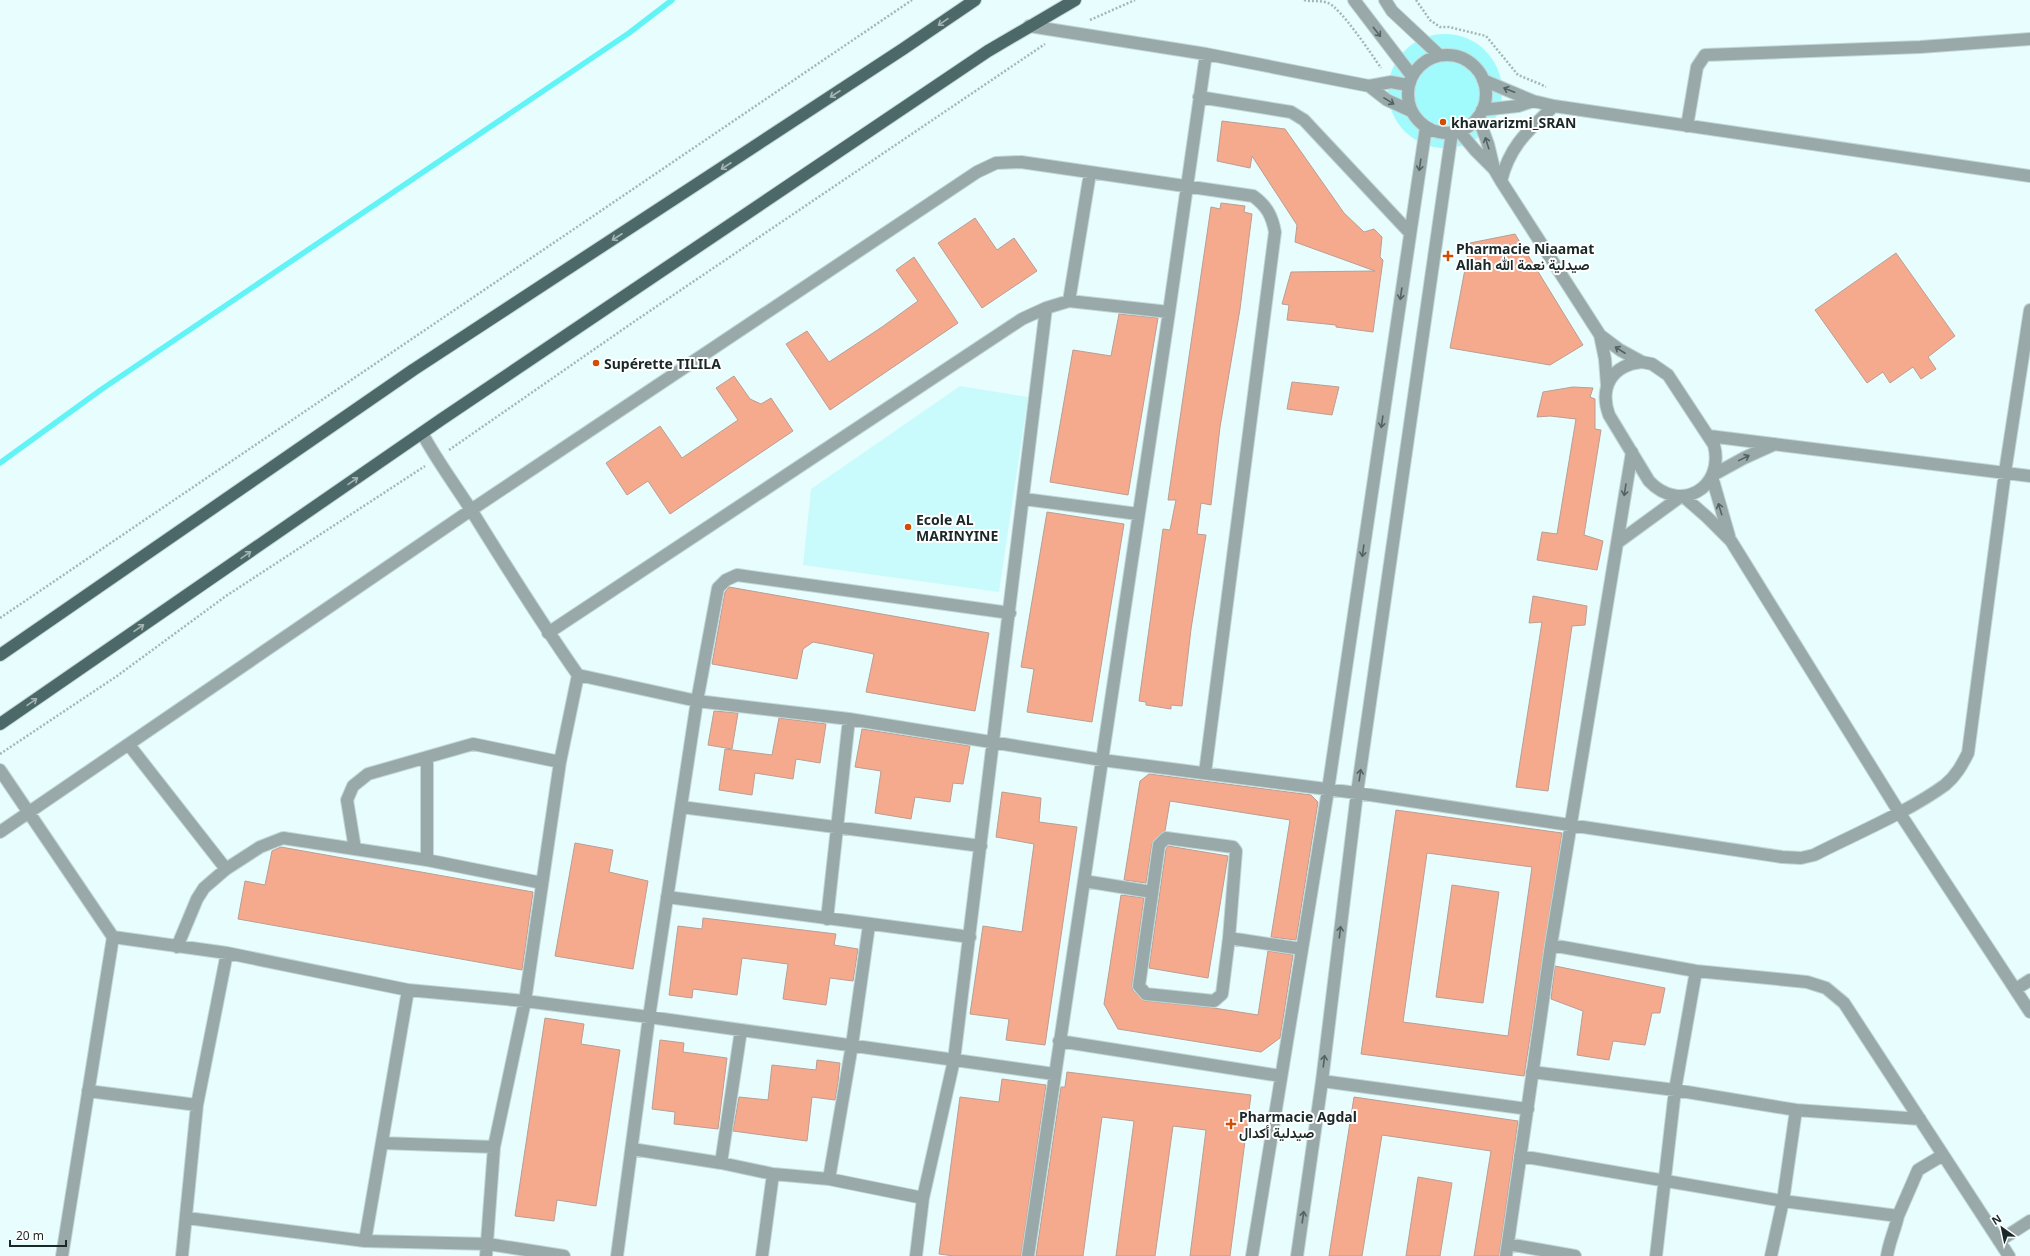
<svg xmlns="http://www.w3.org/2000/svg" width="2030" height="1256" font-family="'Noto Sans',Vazirmatn,sans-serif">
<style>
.built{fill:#cafbfc}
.green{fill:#a1fbfd}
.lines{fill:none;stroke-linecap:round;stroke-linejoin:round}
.stream{stroke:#62f3f6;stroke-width:5.5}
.building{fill:#f6aa8d;stroke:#bb9d92;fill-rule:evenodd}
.minor-casing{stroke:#c2d7d7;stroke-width:14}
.major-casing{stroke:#c2d7d7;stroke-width:14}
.path{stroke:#a4b7b8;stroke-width:2.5;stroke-dasharray:2 2;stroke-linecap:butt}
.minor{stroke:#99a9a9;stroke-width:12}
.major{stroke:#4c6869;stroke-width:12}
.oneway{stroke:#a6b4b4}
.oneway2{stroke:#536262}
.poi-dot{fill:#d14d01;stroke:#fff;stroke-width:1.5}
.labels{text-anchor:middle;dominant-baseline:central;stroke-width:4;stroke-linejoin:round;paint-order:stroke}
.poi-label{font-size:14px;font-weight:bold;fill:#1a2828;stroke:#fff;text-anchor:start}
</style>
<rect width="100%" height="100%" fill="#e7fdfe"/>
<path class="built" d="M 960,386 L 1028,397 L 999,592 L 803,565 L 811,489 Z"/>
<path class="green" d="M1388 91a57 57 0 1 1 114 0a57 57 0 1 1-114 0Z"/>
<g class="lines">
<path class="stream" d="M 0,463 L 102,389 L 629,33 L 672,0"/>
</g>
<path class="building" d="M 1222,121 L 1285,129 L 1344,213 L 1364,232 L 1374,229 L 1382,237 L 1380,257 L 1383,260 L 1373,332 L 1336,327 L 1336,325 L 1287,320 L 1289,305 L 1282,304 L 1291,272 L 1375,271 L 1295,242 L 1297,225 L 1252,156 L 1250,168 L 1217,161 Z
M 1221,203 L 1245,206 L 1244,212 L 1252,214 L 1240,309 L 1220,427 L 1211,505 L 1201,503 L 1197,534 L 1206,535 L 1191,629 L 1182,706 L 1171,705 L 1171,709 L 1146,705 L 1146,702 L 1139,701 L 1163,529 L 1170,530 L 1176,500 L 1168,500 L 1211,207 L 1220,209 Z
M 975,218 L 997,250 L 1014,238 L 1037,271 L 982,308 L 938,243 Z
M 1515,234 L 1583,345 L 1550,365 L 1450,348 L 1470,243 Z
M 1896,253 L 1955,336 L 1928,357 L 1936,369 L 1921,379 L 1913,367 L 1890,383 L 1883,372 L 1867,383 L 1815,310 Z
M 914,257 L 958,323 L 830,410 L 786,344 L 807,331 L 829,362 L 882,327 L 918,301 L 896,270 Z
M 1119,314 L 1158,318 L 1128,495 L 1050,482 L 1073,350 L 1111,356 Z
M 734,376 L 750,399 L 761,404 L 771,398 L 793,431 L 670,514 L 648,481 L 627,495 L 606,463 L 660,426 L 682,458 L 738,420 L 716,388 Z
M 1292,382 L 1339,387 L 1332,415 L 1287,409 Z
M 1573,387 L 1593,388 L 1590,397 L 1595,399 L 1595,429 L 1601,430 L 1584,535 L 1603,541 L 1597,570 L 1537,560 L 1542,532 L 1557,534 L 1576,419 L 1550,416 L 1537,417 L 1543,392 Z
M 1047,512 L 1124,524 L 1092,722 L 1027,712 L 1034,669 L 1021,667 Z
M 729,587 L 989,633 L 975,711 L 866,692 L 874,654 L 829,645 L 813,642 L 803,649 L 797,679 L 712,664 L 725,592 Z
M 1533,596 L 1587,606 L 1585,625 L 1572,626 L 1548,791 L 1516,787 L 1542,622 L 1529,623 Z
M 714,711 L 738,713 L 732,749 L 708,745 Z
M 779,718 L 826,724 L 820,763 L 796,759 L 793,779 L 755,773 L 752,795 L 719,790 L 725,749 L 772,755 Z
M 862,729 L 970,746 L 963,784 L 953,783 L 950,802 L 915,797 L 911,819 L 875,813 L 881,771 L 855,767 Z
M 1149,774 L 1311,795 L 1318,802 L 1296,940 L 1271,937 L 1290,820 L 1170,801 L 1165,831 L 1161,833 L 1152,844 L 1146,883 L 1124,880 L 1140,781 Z
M 1002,792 L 1041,798 L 1039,822 L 1077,827 L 1045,1045 L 1006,1040 L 1009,1019 L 970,1014 L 983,926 L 1022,932 L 1034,844 L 996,837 Z
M 1396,810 L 1562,833 L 1524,1076 L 1361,1054 ZM 1427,853 L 1532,867 L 1508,1036 L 1403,1022 Z
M 575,843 L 613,850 L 609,872 L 648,881 L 633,969 L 555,956 Z
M 1168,846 L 1228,856 L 1208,978 L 1149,968 L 1166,849 Z
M 281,847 L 533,892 L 522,970 L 238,919 L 245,881 L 265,885 L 272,851 Z
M 1452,885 L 1499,892 L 1483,1003 L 1436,997 Z
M 1121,895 L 1144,898 L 1132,985 L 1133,991 L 1145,1001 L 1214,1008 L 1258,1015 L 1268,951 L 1293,955 L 1280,1038 L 1261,1052 L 1118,1029 L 1104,1004 Z
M 703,918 L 836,934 L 834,945 L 858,949 L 853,981 L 830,978 L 826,1005 L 783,999 L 788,964 L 742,958 L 737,995 L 693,989 L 692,998 L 669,995 L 678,926 L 702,929 Z
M 1555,966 L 1665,988 L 1660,1013 L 1652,1013 L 1645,1045 L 1613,1041 L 1609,1060 L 1577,1055 L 1583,1011 L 1551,999 Z
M 545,1018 L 584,1024 L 581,1044 L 620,1050 L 596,1206 L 557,1200 L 554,1221 L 515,1216 Z
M 660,1040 L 684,1043 L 683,1052 L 727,1058 L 718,1129 L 674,1124 L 675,1112 L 652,1109 Z
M 817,1060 L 840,1063 L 838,1082 L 835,1100 L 812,1097 L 807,1141 L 733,1131 L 739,1097 L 768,1100 L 772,1065 L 816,1070 Z
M 1067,1072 L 1251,1095 L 1230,1256 L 1190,1256 L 1206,1130 L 1173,1126 L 1155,1256 L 1116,1256 L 1134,1121 L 1102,1117 L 1083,1256 L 1036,1256 L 1061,1087 L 1065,1087 Z
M 1002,1079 L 1046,1085 L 1021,1256 L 954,1256 L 939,1254 L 960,1097 L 999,1102 Z
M 1354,1097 L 1518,1121 L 1499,1256 L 1474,1256 L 1491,1151 L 1382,1135 L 1362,1256 L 1329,1256 Z
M 1418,1177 L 1452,1183 L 1440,1256 L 1406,1256 Z"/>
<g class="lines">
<defs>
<path id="minor" d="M 1354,0 L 1412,76
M 1385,0 L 1392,11 L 1439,55
M 1029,26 L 1206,54 L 1369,86 L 1391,82 L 1408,85
M1408 94a39 39 0 1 1 78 0a39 39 0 1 1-78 0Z
M 1483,80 L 1533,101 L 1554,106 L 2030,176
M 1369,86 L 1387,100 L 1411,111
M 1199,97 L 1291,112 L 1304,120 L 1410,233
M 1482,110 L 1518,106 L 1533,101
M 1478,117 L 1488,144 L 1494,169 L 1501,181 L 1600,335 L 1620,350 L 1642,362
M 1687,126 L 1697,67 L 1705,55 L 1920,47 L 2030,39
M 1459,131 L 1475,150 L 1494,169
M 1501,181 C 1510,145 1528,131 1554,106
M 1069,301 L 1090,173
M 1600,335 L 1605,359 L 1607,385
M 1642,362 L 1652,364 L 1668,375 L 1714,445 C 1725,488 1680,514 1649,481 L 1609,415 C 1599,387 1612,365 1642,362 Z
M 422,433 C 437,461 456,486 473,513 C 507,568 541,622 578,675
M 1709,436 L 2030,476
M 1713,475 L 1744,458 L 1775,444
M 1712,477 L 1729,536
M 1683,496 L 1707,517 L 1731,541 L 1899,812 L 2030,1012
M 1024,499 L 1138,514
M 1617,543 L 1680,497
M 548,633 L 1022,319 L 1046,308 L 1069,301 L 1169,312
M 129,745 L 226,869
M 427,757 L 427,860
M 0,770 L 113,937
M 681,807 L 981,846
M 0,832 L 471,510 L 977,172 L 996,163 L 1021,162 L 1253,196 C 1267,206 1272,216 1275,232 L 1205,773
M 355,849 L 347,800 L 353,786 L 368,774 L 473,744 L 560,762
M 1084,881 L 1152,892
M 667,897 L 970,937
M 827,919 L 849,719
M 1229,938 L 1236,851 L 1233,847 L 1166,838 L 1159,845 L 1139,986 L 1146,994 L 1214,1001 L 1222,994 L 1229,938 L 1302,949
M 1551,945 L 1696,971 L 1807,982 L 1826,988 L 1844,1003 L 2009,1256
M 177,947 L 197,899 L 204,888 L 226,869 L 260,847 L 283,838 L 427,860 L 542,883
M 2016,989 L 2030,980
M 1059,1041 L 1281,1076
M 1532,1072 L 1675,1090 L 1796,1110 L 1920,1119
M 1322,1081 L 1528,1109
M 88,1091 L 197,1105
M 382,1143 L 494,1147
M 632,1149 L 721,1163 L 773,1174 L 829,1179 L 923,1198
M 1520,1156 L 1783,1201 L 1898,1216 C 1895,1230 1889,1242 1887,1256
M 721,1163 L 741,1030
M 829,1179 L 852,1045 L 869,925
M 1898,1216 L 1918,1170 L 1943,1155
M 187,1218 L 365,1241 L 488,1244 L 564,1256
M 365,1241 L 408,990
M 1999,1241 L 2030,1221
M 1508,1244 L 1575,1256
M 62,1256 L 113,937 L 227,953 L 408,990 L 525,1001 L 649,1017 L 1054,1074
M 182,1256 L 197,1105 L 227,953
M 486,1256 L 494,1147 L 525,1001 L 560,762 L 578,675 L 697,701 L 849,719 L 1102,760 L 1357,793 L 1782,857 L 1801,858 L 1814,855 C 1855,834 1908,812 1945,785 C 1956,776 1962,765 1968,753 L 2005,472 L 2030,310
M 617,1256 L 649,1017 L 697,701 L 718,588 L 726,580 L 737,575 L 1010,613
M 762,1256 L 773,1174
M 916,1256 L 923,1198 L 954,1060 L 1046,308
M 1028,1256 L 1169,312 L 1206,54
M 1252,1256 L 1328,790 L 1426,127
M 1297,1256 L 1322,1081 L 1357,793 L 1452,132
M 1506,1256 L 1551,945 L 1632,452
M 1656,1256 L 1675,1090 L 1696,971
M 1771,1256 L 1783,1201 L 1796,1110"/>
<path id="major" d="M 0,655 L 413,370 L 903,49 L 975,0
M 0,724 L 442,419 L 988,51 L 1075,0"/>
</defs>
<use href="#minor" class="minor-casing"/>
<use href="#major" class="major-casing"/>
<path class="path" d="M 1304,0 C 1312,2 1320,0 1328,3 C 1341,8 1372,55 1381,68
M 1416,0 L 1430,20 L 1440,27 L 1449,27 L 1486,36 L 1518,75 L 1540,84 L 1546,87
M 1090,20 L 1135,0
M 449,450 L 635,321 L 1045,44
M 0,618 L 912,0
M 0,754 L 117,676 L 226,596 L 425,466"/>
<use href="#minor" class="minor"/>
<use href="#major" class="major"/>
</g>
<defs><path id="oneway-shaft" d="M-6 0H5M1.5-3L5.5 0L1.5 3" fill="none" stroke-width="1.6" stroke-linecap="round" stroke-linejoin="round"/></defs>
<g class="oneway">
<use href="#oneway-shaft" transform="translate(943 22) rotate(145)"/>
<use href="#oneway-shaft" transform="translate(835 94) rotate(147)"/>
<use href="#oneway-shaft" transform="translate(726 166) rotate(147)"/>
<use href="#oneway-shaft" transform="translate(617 237) rotate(147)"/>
<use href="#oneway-shaft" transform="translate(353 481) rotate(-35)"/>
<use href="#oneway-shaft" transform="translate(246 555) rotate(-35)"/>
<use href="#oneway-shaft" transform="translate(139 628) rotate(-35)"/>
<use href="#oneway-shaft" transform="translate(32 702) rotate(-35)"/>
</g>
<g class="oneway2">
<use href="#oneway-shaft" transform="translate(1377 32) rotate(52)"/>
<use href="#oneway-shaft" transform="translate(1509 90) rotate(-158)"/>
<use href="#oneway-shaft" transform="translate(1389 101) rotate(32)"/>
<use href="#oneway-shaft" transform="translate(1487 143) rotate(-108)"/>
<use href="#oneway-shaft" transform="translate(1420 165) rotate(98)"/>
<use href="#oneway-shaft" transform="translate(1401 294) rotate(98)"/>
<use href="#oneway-shaft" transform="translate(1620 350) rotate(-147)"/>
<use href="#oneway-shaft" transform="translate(1382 422) rotate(98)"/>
<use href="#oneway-shaft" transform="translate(1744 458) rotate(-26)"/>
<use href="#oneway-shaft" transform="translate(1625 490) rotate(99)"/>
<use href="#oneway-shaft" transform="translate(1720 509) rotate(-107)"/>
<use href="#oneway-shaft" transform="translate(1363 551) rotate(98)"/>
<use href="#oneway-shaft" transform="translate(1360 775) rotate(-82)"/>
<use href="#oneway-shaft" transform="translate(1340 932) rotate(-83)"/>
<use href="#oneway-shaft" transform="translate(1324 1061) rotate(-83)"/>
<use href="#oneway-shaft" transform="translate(1303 1217) rotate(-82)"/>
</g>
<g class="poi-dot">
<circle cx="1443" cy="122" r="4"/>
<path d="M1446 250h4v4h4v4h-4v4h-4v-4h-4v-4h4z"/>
<circle cx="596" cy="363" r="4"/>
<circle cx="908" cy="527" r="4"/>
<path d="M1229 1118h4v4h4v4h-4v4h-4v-4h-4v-4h4z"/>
</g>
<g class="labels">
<g class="poi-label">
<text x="1451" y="122">khawarizmi_SRAN</text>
<text x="1456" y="248">Pharmacie Niaamat<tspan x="1456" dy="16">Allah صيدلية نعمة الله</tspan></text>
<text x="604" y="363">Supérette TILILA</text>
<text x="916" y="519">Ecole AL<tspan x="916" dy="16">MARINYINE</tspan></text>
<text x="1239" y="1116">Pharmacie Agdal<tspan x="1239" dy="16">صيدلية أكدال</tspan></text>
</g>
</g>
<g transform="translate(2002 1228) rotate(327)" stroke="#ffffff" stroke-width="3" paint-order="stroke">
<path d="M0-3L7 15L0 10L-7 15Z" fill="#1a2828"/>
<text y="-6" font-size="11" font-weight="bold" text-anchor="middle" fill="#1a2828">N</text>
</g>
<path d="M10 1240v6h56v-6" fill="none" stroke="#1a2828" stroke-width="2"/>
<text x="16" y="1240" font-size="12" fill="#1a2828" stroke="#ffffff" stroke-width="3" paint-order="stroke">20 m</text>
</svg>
